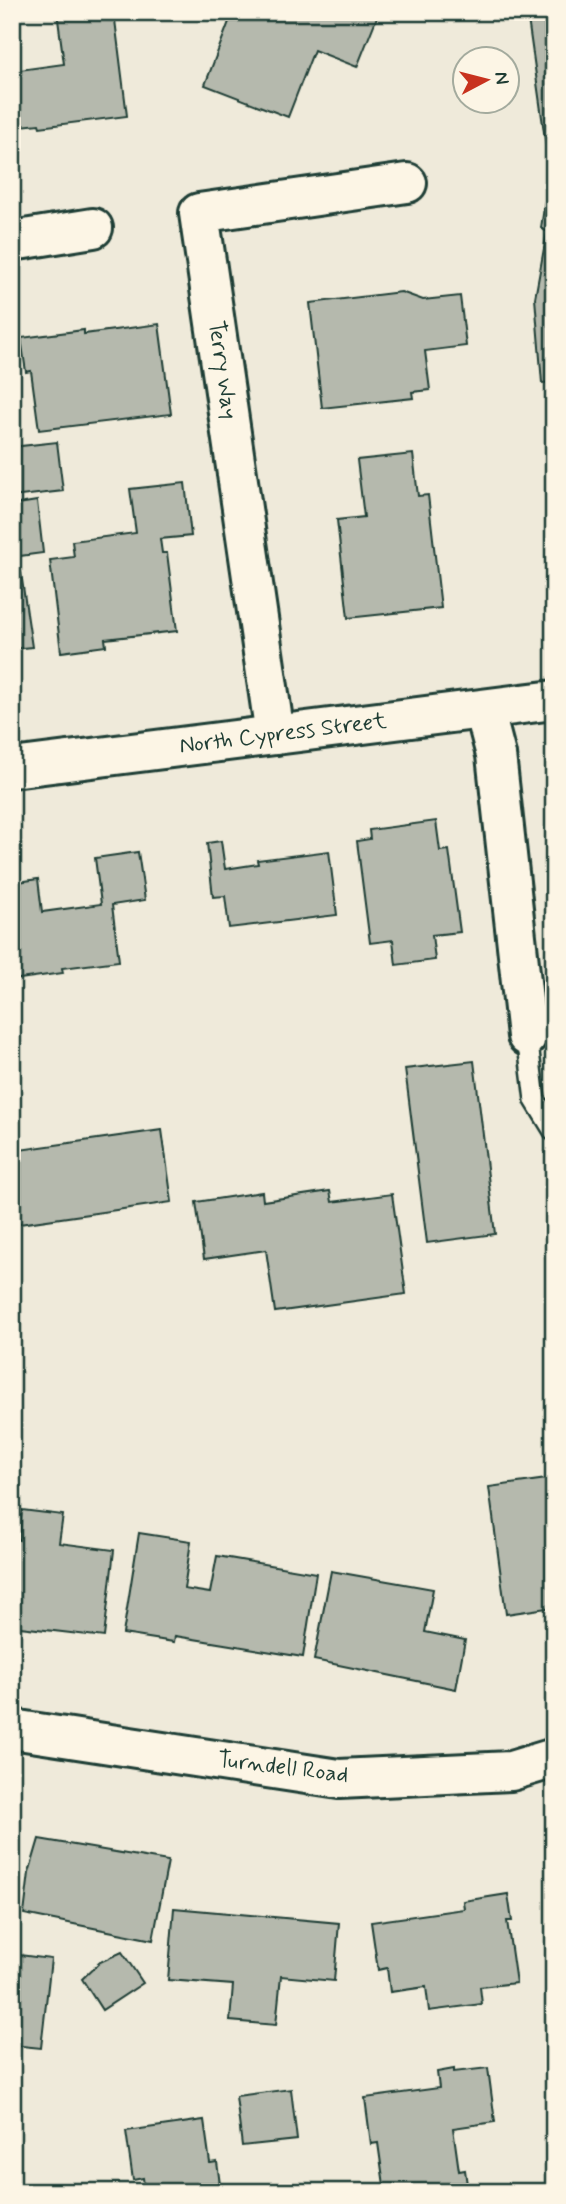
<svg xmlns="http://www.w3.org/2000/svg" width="566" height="2204" font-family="Mynerve,sans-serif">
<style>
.building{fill:#b5b9ad;stroke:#1f3d34;stroke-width:2}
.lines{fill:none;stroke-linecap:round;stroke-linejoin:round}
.service-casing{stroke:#1f3d34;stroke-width:24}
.minor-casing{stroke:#1f3d34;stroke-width:44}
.tertiary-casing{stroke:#1f3d34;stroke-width:44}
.service{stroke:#fcf5e5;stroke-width:19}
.minor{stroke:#fcf5e5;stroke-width:38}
.tertiary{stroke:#fcf5e5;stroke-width:38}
.labels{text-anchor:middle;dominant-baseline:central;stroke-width:7;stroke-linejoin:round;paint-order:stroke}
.street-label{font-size:23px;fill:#1f3d34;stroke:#fcf5e5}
</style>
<rect width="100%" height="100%" fill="#efeada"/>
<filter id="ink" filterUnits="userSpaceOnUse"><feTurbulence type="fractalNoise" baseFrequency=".0143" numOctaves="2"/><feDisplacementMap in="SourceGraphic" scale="14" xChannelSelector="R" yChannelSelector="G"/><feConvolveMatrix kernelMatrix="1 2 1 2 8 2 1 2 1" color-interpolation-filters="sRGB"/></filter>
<g filter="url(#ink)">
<path class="building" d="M 57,12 L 114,12 L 127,116 L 40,127 L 39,124 L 12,127 L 12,71 L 64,64 Z
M 379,12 L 357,67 L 314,50 L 288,117 L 205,85 L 230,19 L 214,12 Z
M 527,12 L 554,12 L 554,152 L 547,153 Z
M 550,166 L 554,166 L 554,382 L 542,383 L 535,298 L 547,232 L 541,228 Z
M 401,292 L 423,300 L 460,296 L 466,346 L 425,351 L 430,390 L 412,392 L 413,398 L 322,408 L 310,303 Z
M 159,324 L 171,414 L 39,430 L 31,371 L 26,372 L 21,338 L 84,330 L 84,334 Z
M 57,442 L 63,491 L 12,497 L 12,447 Z
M 413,454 L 418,496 L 428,495 L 441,608 L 348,618 L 337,520 L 364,517 L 357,460 Z
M 185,483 L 191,536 L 160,539 L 162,553 L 167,553 L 177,631 L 105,639 L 106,646 L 61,652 L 50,560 L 74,557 L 72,541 L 136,533 L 130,489 Z
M 37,501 L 43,553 L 12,557 L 12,505 Z
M 21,573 L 32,647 L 12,649 L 12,574 Z
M 436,821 L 440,851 L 449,850 L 460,932 L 432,935 L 435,960 L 396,965 L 393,940 L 370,943 L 357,841 L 370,839 L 369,830 Z
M 221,841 L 225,869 L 258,864 L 257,860 L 329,851 L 337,915 L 229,928 L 225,896 L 213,897 L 207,843 Z
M 138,852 L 145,900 L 112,905 L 119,961 L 62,968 L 63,973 L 12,980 L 12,883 L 38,879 L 42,912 L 101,904 L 95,858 Z
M 474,1061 L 495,1234 L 427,1243 L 405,1069 Z
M 162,1130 L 172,1202 L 12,1225 L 12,1151 Z
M 330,1191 L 332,1202 L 392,1194 L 406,1294 L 275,1312 L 266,1250 L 204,1259 L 196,1202 L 262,1192 L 263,1201 Z
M 554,1478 L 554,1607 L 506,1614 L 489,1487 Z
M 22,1510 L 63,1515 L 59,1543 L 114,1550 L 104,1637 L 12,1626 L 12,1539 L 19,1540 Z
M 139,1533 L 191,1541 L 184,1589 L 210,1593 L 217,1556 L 316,1573 L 303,1657 L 175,1636 L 174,1642 L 123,1634 Z
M 331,1571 L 433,1589 L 425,1632 L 465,1640 L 456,1689 L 314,1660 Z
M 39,1839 L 168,1861 L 153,1940 L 24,1914 L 29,1873 Z
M 508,1894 L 512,1921 L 507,1921 L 516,1983 L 480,1987 L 482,2004 L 429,2011 L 426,1987 L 390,1992 L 387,1968 L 378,1970 L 371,1922 L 464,1909 L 463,1901 Z
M 174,1908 L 339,1923 L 334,1981 L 281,1976 L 276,2025 L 230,2021 L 233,1985 L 168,1980 Z
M 122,1952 L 143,1983 L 102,2010 L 82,1979 L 100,1962 Z
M 12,1954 L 51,1959 L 41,2048 L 12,2045 Z
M 488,2068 L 495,2122 L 453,2128 L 459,2171 L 465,2170 L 468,2192 L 385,2192 L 378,2143 L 371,2144 L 365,2098 L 439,2088 L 437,2072 L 454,2069 L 454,2072 Z
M 291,2089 L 297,2140 L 242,2146 L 236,2096 Z
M 204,2120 L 210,2163 L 217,2162 L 221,2192 L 145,2192 L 143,2178 L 133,2180 L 126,2131 Z"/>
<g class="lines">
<defs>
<path id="service" d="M 527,1036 L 535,1100 L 554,1131"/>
<path id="minor" d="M 12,241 L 93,228
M 484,709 L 496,755 L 527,1036
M 275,735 L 199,213 L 407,183
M 12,1729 L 339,1779 L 511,1771 L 554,1758"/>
<path id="tertiary" d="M 12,768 L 554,700"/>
</defs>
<use href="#service" class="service-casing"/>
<use href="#minor" class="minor-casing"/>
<use href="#tertiary" class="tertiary-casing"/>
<use href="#service" class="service"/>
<use href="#minor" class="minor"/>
<use href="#tertiary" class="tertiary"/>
</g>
</g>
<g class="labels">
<g class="street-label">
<text transform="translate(222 370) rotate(82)">Terry Way</text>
<text transform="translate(283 734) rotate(-7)">North Cypress Street</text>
<text transform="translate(283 1768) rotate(7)">Turndell Road</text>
</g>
</g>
<rect width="566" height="2204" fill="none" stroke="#fcf5e5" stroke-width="42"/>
<rect x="21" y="21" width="524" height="2162" fill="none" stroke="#1f3d34" stroke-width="2.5" filter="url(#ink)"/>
<g transform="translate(486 80) rotate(83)"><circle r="33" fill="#fcf5e5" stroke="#a4ab9e" stroke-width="2"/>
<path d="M0-5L12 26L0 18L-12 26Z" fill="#c8321e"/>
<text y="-10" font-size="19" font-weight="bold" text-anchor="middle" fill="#1f3d34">N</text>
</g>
</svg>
